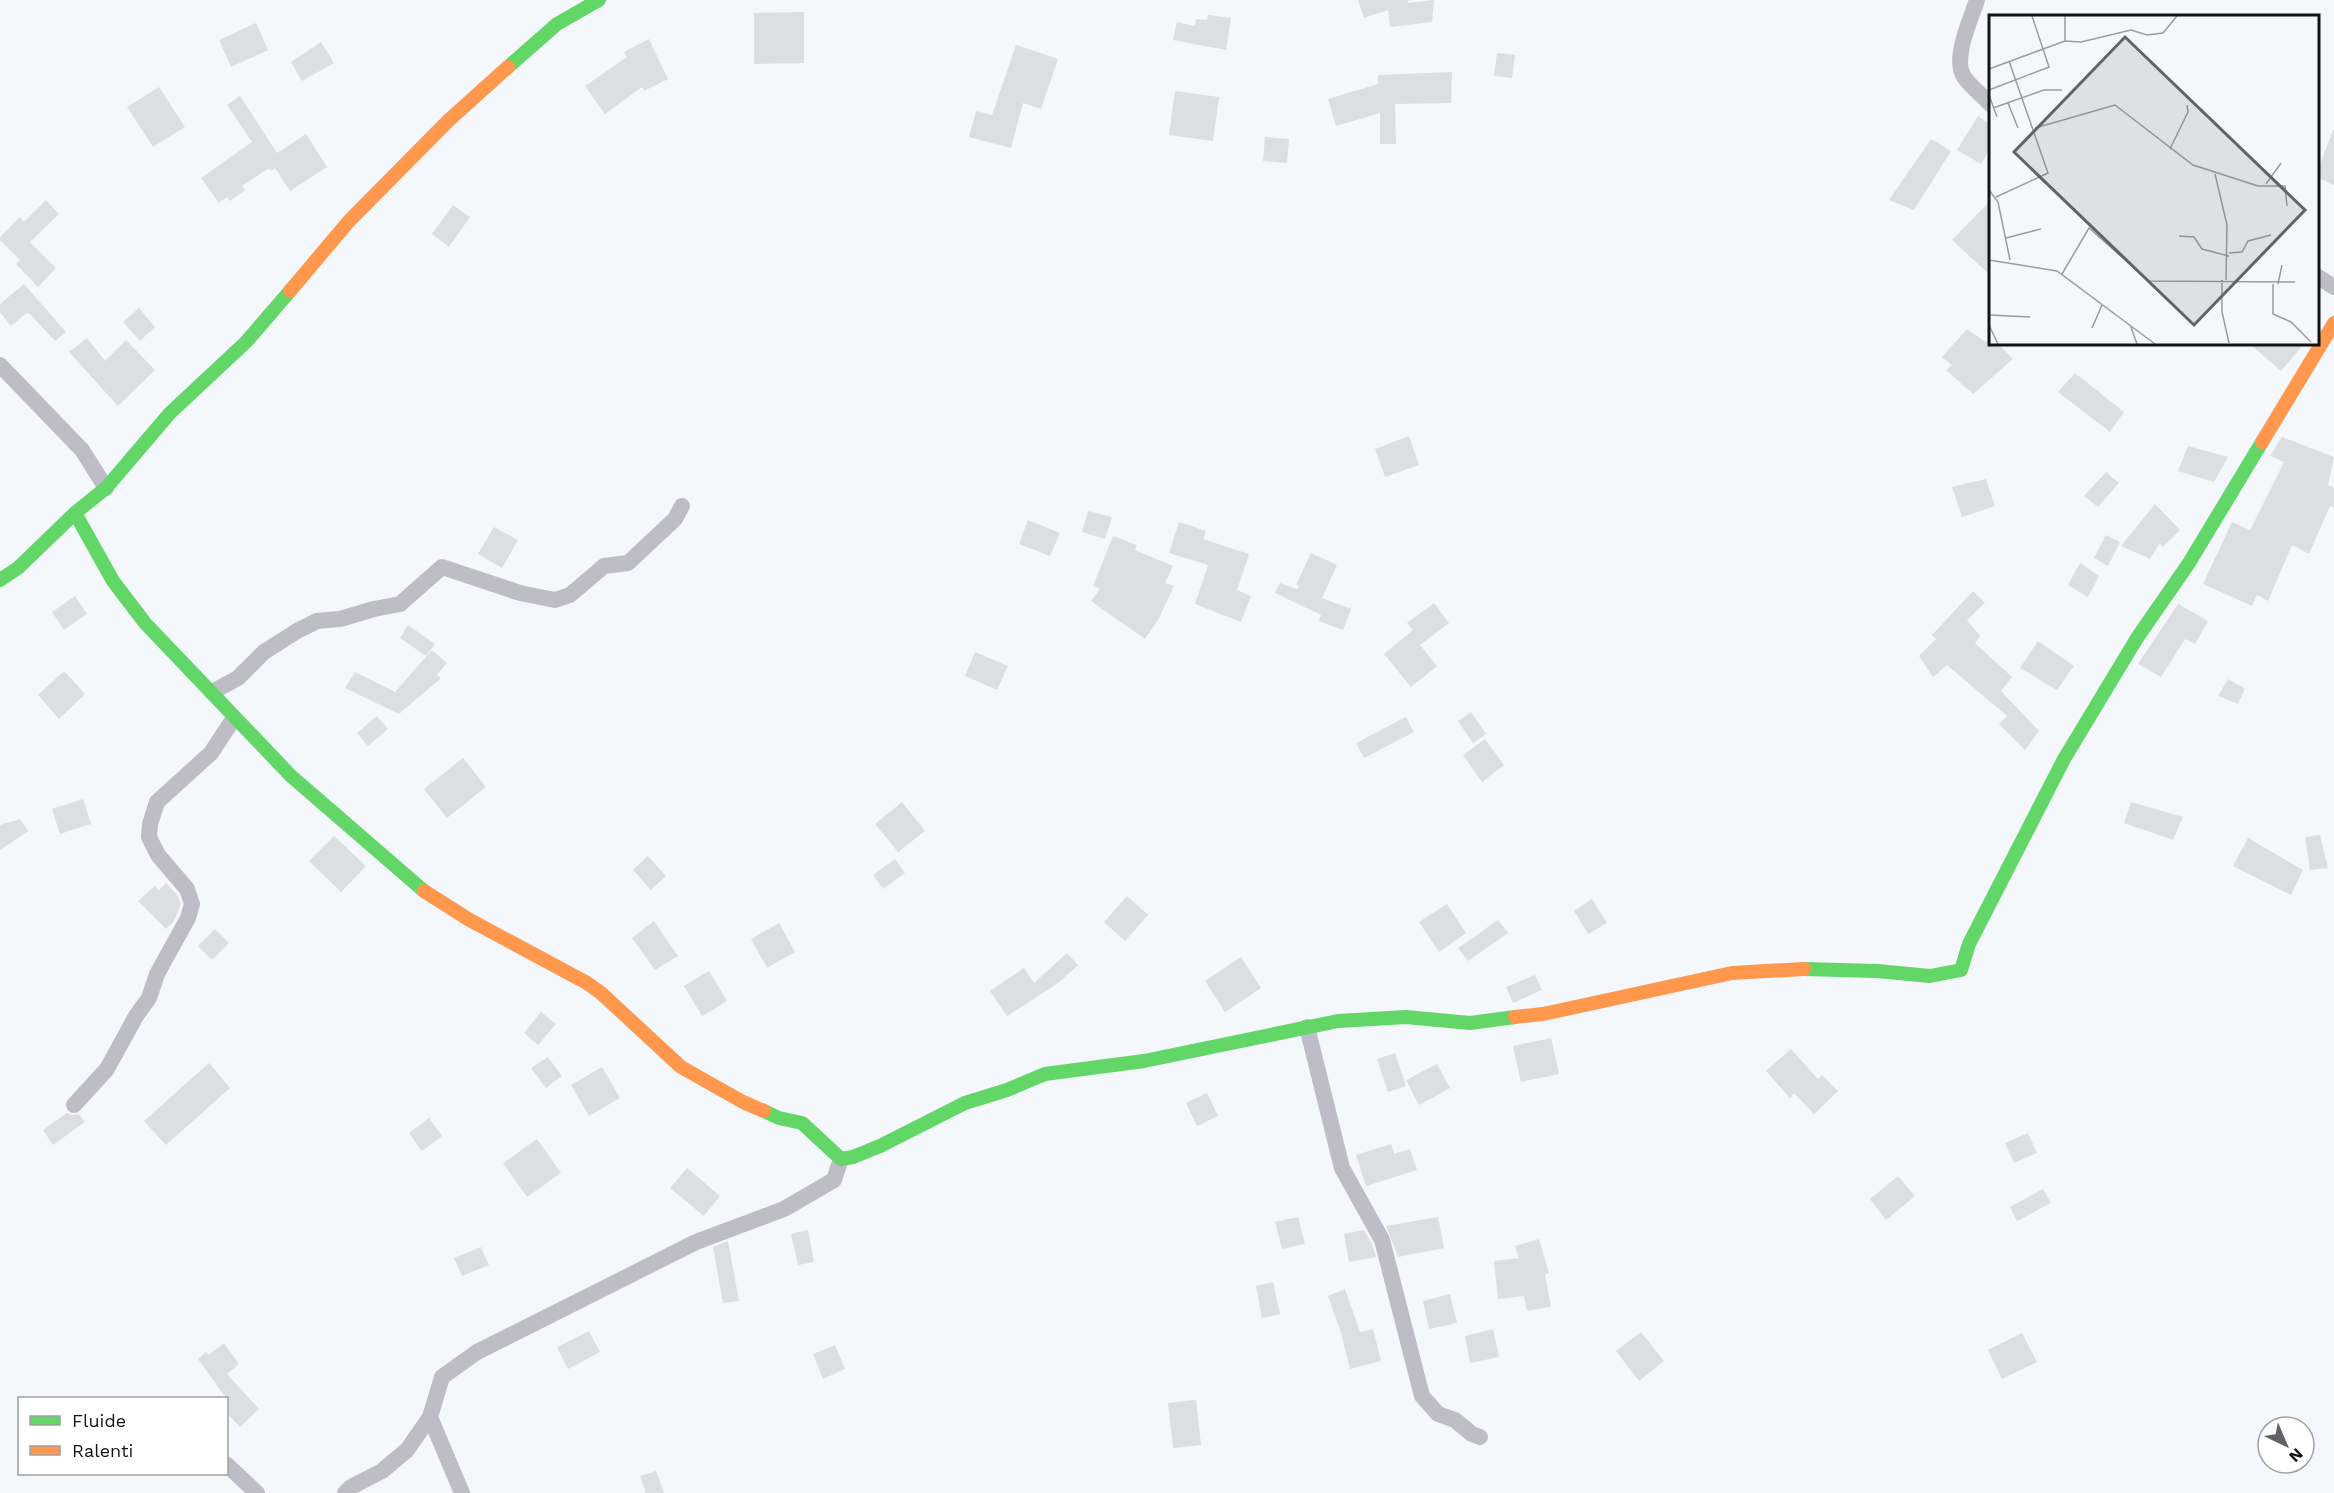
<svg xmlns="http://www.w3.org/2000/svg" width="2334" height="1493" font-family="'Work Sans',sans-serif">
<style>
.building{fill:#dddee2}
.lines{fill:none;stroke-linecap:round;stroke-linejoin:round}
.street{stroke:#bebcc7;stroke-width:16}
.fast{stroke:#63d668;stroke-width:14}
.slow{stroke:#ff974d;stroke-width:14}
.inset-road{fill:none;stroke:#9a9ca0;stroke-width:1.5}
.view{fill:#616367;fill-opacity:0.15;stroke:#616367;stroke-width:3}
.inset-edge{fill:none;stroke:#121417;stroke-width:3}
</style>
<rect width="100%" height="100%" fill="#f4f7fb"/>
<path class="building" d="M 1358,0 L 1409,0 L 1407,3 L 1434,0 L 1432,22 L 1390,27 L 1388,10 L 1364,18 Z
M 804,12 L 804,63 L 754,64 L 754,13 Z
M 1208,15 L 1231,18 L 1226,50 L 1173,40 L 1177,22 L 1195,26 L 1196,19 L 1207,20 Z
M 256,23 L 268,50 L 231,67 L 219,40 Z
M 649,39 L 668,79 L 644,91 L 642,87 L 605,114 L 585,86 L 627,57 L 624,52 Z
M 321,42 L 334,63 L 302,81 L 291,62 Z
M 1016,45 L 1058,59 L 1041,109 L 1023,103 L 1011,148 L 969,137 L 976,111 L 992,115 Z
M 1497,53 L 1515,55 L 1512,78 L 1494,76 Z
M 1452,72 L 1451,103 L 1395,104 L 1396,144 L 1380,144 L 1380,113 L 1336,126 L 1328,99 L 1378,84 L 1378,75 Z
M 159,87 L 185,127 L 153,147 L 127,107 Z
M 1175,91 L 1219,97 L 1213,141 L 1169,135 Z
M 240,96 L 277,153 L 306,134 L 327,167 L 290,191 L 275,168 L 271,171 L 269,168 L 242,186 L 245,190 L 230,201 L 227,197 L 219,203 L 201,178 L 252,142 L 227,105 Z
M 1978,116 L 1990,124 L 1990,149 L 1981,164 L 1957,150 Z
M 2333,130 L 2334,130 L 2334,185 L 2318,178 L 2318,170 Z
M 1265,137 L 1289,139 L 1287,163 L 1263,161 Z
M 1931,139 L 1951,151 L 1914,210 L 1889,200 Z
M 46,200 L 59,214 L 30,242 L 56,268 L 38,287 L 16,264 L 20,260 L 0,240 L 0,237 L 20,217 L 24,222 Z
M 1990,201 L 1990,275 L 1952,240 Z
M 453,205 L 470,217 L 449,247 L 432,234 Z
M 24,284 L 66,332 L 55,341 L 28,312 L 11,326 L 0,312 L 0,304 Z
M 139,308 L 155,327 L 140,341 L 123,322 Z
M 1967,329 L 1986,342 L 1990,338 L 1990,344 L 1998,344 L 2013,359 L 1973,394 L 1946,370 L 1952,365 L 1942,357 Z
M 87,338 L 105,361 L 126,340 L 155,370 L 118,406 L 69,352 Z
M 2250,344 L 2304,344 L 2281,371 Z
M 2075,373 L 2124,412 L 2110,432 L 2058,392 Z
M 1409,436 L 1419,465 L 1385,477 L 1375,449 Z
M 2282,437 L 2334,457 L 2328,485 L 2334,488 L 2334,507 L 2330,506 L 2309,554 L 2292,545 L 2268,601 L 2257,595 L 2252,606 L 2203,584 L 2232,522 L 2250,530 L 2284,462 L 2270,456 Z
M 2188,446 L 2228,457 L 2214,482 L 2178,471 Z
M 2106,472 L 2119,483 L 2098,507 L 2084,496 Z
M 1986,479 L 1995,506 L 1962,517 L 1952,487 Z
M 2155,504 L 2180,530 L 2163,547 L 2159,544 L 2150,559 L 2121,546 Z
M 1088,511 L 1112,517 L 1105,539 L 1082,532 Z
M 1028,520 L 1060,533 L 1050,556 L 1019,544 Z
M 1179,522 L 1206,531 L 1203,539 L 1249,554 L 1237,590 L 1251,596 L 1241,622 L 1195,604 L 1208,565 L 1169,553 Z
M 494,527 L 518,540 L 502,568 L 478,554 Z
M 2106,535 L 2120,542 L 2108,566 L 2094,558 Z
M 1113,536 L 1137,545 L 1135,550 L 1173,566 L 1165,583 L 1174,586 L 1158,620 L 1145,639 L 1091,601 L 1100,589 L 1093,586 Z
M 1311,553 L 1337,565 L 1322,598 L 1351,609 L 1343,630 L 1319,621 L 1321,615 L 1275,593 L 1280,583 L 1297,589 L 1299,586 L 1296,585 Z
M 2080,563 L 2099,576 L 2088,597 L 2068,585 Z
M 1973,591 L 1985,603 L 1967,620 L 1980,636 L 1975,643 L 2012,677 L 2001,691 L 2039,731 L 2025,750 L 1999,724 L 2007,716 L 1947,665 L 1933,677 L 1919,656 L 1936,639 L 1932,635 Z
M 75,596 L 87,614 L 64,630 L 52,612 Z
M 1434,603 L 1449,623 L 1420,645 L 1437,666 L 1411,687 L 1384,654 L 1413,630 L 1407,623 Z
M 2178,604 L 2208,621 L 2195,644 L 2185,639 L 2161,677 L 2138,664 Z
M 408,625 L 435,644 L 426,656 L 400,638 Z
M 2038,641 L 2074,666 L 2057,690 L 2020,668 Z
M 432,650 L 447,663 L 437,675 L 441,678 L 399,714 L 345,688 L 355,672 L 395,692 Z
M 975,652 L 1008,666 L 997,690 L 965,676 Z
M 64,671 L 85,694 L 59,719 L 38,695 Z
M 2228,679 L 2245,689 L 2238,704 L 2218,696 Z
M 1471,712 L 1486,734 L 1473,743 L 1458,721 Z
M 377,716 L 388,729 L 368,746 L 357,733 Z
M 1406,717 L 1414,732 L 1364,758 L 1356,743 Z
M 1485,739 L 1504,765 L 1482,782 L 1463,755 Z
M 463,758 L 486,787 L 447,818 L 424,789 Z
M 83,799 L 91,824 L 60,834 L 52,809 Z
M 902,802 L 925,831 L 898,852 L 875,824 Z
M 2131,802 L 2183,817 L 2173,840 L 2124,823 Z
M 20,819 L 28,831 L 0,850 L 0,825 Z
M 2320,835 L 2328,868 L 2310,870 L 2305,837 Z
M 334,836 L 366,866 L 341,892 L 309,861 Z
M 2248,838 L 2303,870 L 2291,895 L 2233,866 Z
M 648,856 L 666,876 L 651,890 L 633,870 Z
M 895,859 L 905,873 L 883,889 L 873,875 Z
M 166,883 L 178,896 L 181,904 L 174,921 L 166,929 L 138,901 L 155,886 L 159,890 Z
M 1127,896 L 1148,915 L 1125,941 L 1104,922 Z
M 1592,899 L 1607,923 L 1588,934 L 1574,911 Z
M 1447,904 L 1466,933 L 1439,952 L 1419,922 Z
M 1498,920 L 1508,933 L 1468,961 L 1458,948 Z
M 654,921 L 678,956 L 655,970 L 632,938 Z
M 779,923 L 795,952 L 767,968 L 751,939 Z
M 215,929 L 229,943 L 212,960 L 198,946 Z
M 1067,953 L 1078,965 L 1057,984 L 1007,1016 L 990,991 L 1024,968 L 1034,983 Z
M 1241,957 L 1261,988 L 1225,1012 L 1205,981 Z
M 709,971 L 727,1001 L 702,1016 L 684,986 Z
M 1535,975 L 1542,990 L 1513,1003 L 1506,987 Z
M 541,1012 L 556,1024 L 538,1045 L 524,1033 Z
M 1551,1038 L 1559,1074 L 1521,1082 L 1513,1046 Z
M 1791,1049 L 1818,1079 L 1822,1075 L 1838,1091 L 1814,1114 L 1794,1093 L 1790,1098 L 1766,1071 Z
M 1395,1053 L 1406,1086 L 1388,1092 L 1377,1059 Z
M 548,1057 L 562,1076 L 546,1088 L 531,1068 Z
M 209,1063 L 230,1088 L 166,1145 L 144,1121 Z
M 1437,1064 L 1450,1088 L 1419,1105 L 1406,1080 Z
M 602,1067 L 620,1098 L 589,1116 L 571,1085 Z
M 1207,1093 L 1218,1116 L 1197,1126 L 1186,1103 Z
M 67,1113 L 72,1115 L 79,1114 L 85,1122 L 53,1145 L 43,1130 Z
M 429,1118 L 442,1136 L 422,1151 L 409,1133 Z
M 2028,1133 L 2037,1153 L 2014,1163 L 2005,1143 Z
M 537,1139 L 561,1173 L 527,1197 L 503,1163 Z
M 1391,1144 L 1394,1154 L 1410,1149 L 1417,1170 L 1366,1186 L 1356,1155 Z
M 687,1168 L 720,1196 L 704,1216 L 670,1188 Z
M 1898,1176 L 1915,1196 L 1886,1220 L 1870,1199 Z
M 2043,1189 L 2051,1203 L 2017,1221 L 2010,1207 Z
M 1298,1217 L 1305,1244 L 1282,1249 L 1275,1222 Z
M 1438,1217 L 1444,1248 L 1398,1257 L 1386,1226 Z
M 808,1230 L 814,1262 L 798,1265 L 791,1234 Z
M 1364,1230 L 1372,1244 L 1376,1257 L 1349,1262 L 1344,1234 Z
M 1539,1239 L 1549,1273 L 1545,1274 L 1551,1307 L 1527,1311 L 1524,1296 L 1498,1299 L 1494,1261 L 1519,1258 L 1515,1246 Z
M 728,1241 L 739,1301 L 723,1303 L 713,1247 Z
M 481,1247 L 489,1265 L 462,1276 L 454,1258 Z
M 1273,1282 L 1280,1314 L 1262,1318 L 1256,1286 Z
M 1345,1289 L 1360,1332 L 1373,1329 L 1381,1361 L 1350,1369 L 1341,1333 L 1328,1296 Z
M 1450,1294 L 1457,1323 L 1429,1329 L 1423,1301 Z
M 1493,1329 L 1499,1357 L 1470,1363 L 1465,1336 Z
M 589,1331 L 600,1352 L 568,1369 L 557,1347 Z
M 1641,1332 L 1664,1361 L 1639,1381 L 1616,1351 Z
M 2022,1333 L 2037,1362 L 2002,1379 L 1988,1350 Z
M 224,1343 L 239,1364 L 227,1374 L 259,1409 L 240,1427 L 226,1412 L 226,1398 L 198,1359 L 206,1352 L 209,1355 Z
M 835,1345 L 845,1369 L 823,1379 L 813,1354 Z
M 1196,1400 L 1201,1445 L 1173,1448 L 1168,1403 Z
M 656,1471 L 664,1493 L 646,1493 L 640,1476 Z"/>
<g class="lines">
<path class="street" d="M 1977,0 C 1971,19 1952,58 1964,77 C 1971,87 1982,95 1990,104
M 2318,277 L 2334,287
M 0,365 L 82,450 L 106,488
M 212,692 L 238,678 L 264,652 L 297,631 L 317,621 L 340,619 L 374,609 L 400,604 L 442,567 L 520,593 L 555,600 L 570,595 L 604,566 L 628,563 L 675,519 L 682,506
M 1307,1027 L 1342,1168 L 1382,1240 L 1422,1396 L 1438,1414 L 1455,1420 L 1472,1434 L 1480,1437
M 74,1105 L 107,1069 L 136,1016 L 149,998 L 157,974 L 188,918 L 192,904 L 187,889 L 158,855 L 149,837 L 150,824 L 157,802 L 211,753 L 234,718
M 430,1417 L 462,1493
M 226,1464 L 257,1493
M 345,1493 L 351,1487 L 382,1471 L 407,1450 L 430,1417 L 442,1377 L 477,1352 L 696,1242 L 784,1209 L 834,1180 L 841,1159"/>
<path class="fast" d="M 508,67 L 557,24 L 599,0
M 75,513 L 113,581 L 145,623 L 291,776 L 424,891
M 0,580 L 18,568 L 75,513 L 106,488 L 170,413 L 246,342 L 290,291
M 1804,969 L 1877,971 L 1930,976 L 1961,970 L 1969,944 L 2064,759 L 2137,638 L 2189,563 L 2262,442
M 764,1111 L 779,1118 L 802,1123 L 841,1159 L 853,1157 L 880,1146 L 965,1103 L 1007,1090 L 1045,1074 L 1144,1061 L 1338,1021 L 1406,1017 L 1470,1023 L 1515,1017"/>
<path class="slow" d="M 290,291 L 349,221 L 449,120 L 508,67
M 2262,442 L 2334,323
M 424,891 L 468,919 L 587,983 L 601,993 L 681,1067 L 743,1102 L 764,1111
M 1515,1017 L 1543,1014 L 1732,973 L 1804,969"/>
</g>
<g transform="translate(1989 15)">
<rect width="330" height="330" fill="#f4f7fb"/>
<path class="inset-road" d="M 76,26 L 92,27 L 142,15 L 158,20 L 174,18 L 188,1M 0,54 L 76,26 L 76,1M 0,75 L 60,52 L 43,1M 0,80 L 8,102M 19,88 L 29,113M 4,93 L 55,75 L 73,75M 46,113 L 126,90 L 204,150 L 269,171 L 296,171 L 298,191M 181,134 L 199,97 L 198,90M 226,159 L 238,210 L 237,265M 277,169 L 292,148M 0,175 L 9,187 L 21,245M 7,182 L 59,158 L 20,46M 190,221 L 205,222 L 213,234 L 240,241M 17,223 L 52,214M 240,238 L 253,237 L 259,226 L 282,220M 0,245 L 68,256 L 166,329M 73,259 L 100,213 L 160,266 L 306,267M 233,265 L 233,297 L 240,328M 284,269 L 284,299 L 302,307 L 322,327M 289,269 L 293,250M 0,300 L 41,302M 0,310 L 9,329M 142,312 L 148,329M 103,313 L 113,290"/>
<path class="view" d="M 136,22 L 316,195 L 205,310 L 25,137 Z"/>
<rect width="330" height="330" class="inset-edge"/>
</g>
<rect x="18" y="1397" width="210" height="78" fill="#ffffff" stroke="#a0a1a2" stroke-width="1.5"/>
<rect x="30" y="1416" width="30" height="9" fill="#63d668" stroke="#a0a1a2" stroke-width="1.5"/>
<text x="72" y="1427" font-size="18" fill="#121417">Fluide</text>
<rect x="30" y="1446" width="30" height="9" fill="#ff974d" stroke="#a0a1a2" stroke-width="1.5"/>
<text x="72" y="1457" font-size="18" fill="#121417">Ralenti</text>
<g transform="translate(2286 1445) rotate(136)"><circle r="28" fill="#ffffff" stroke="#a0a1a2" stroke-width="1.5"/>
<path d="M0-4.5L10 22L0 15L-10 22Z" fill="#616367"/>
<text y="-9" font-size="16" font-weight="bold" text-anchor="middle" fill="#121417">N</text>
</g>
</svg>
